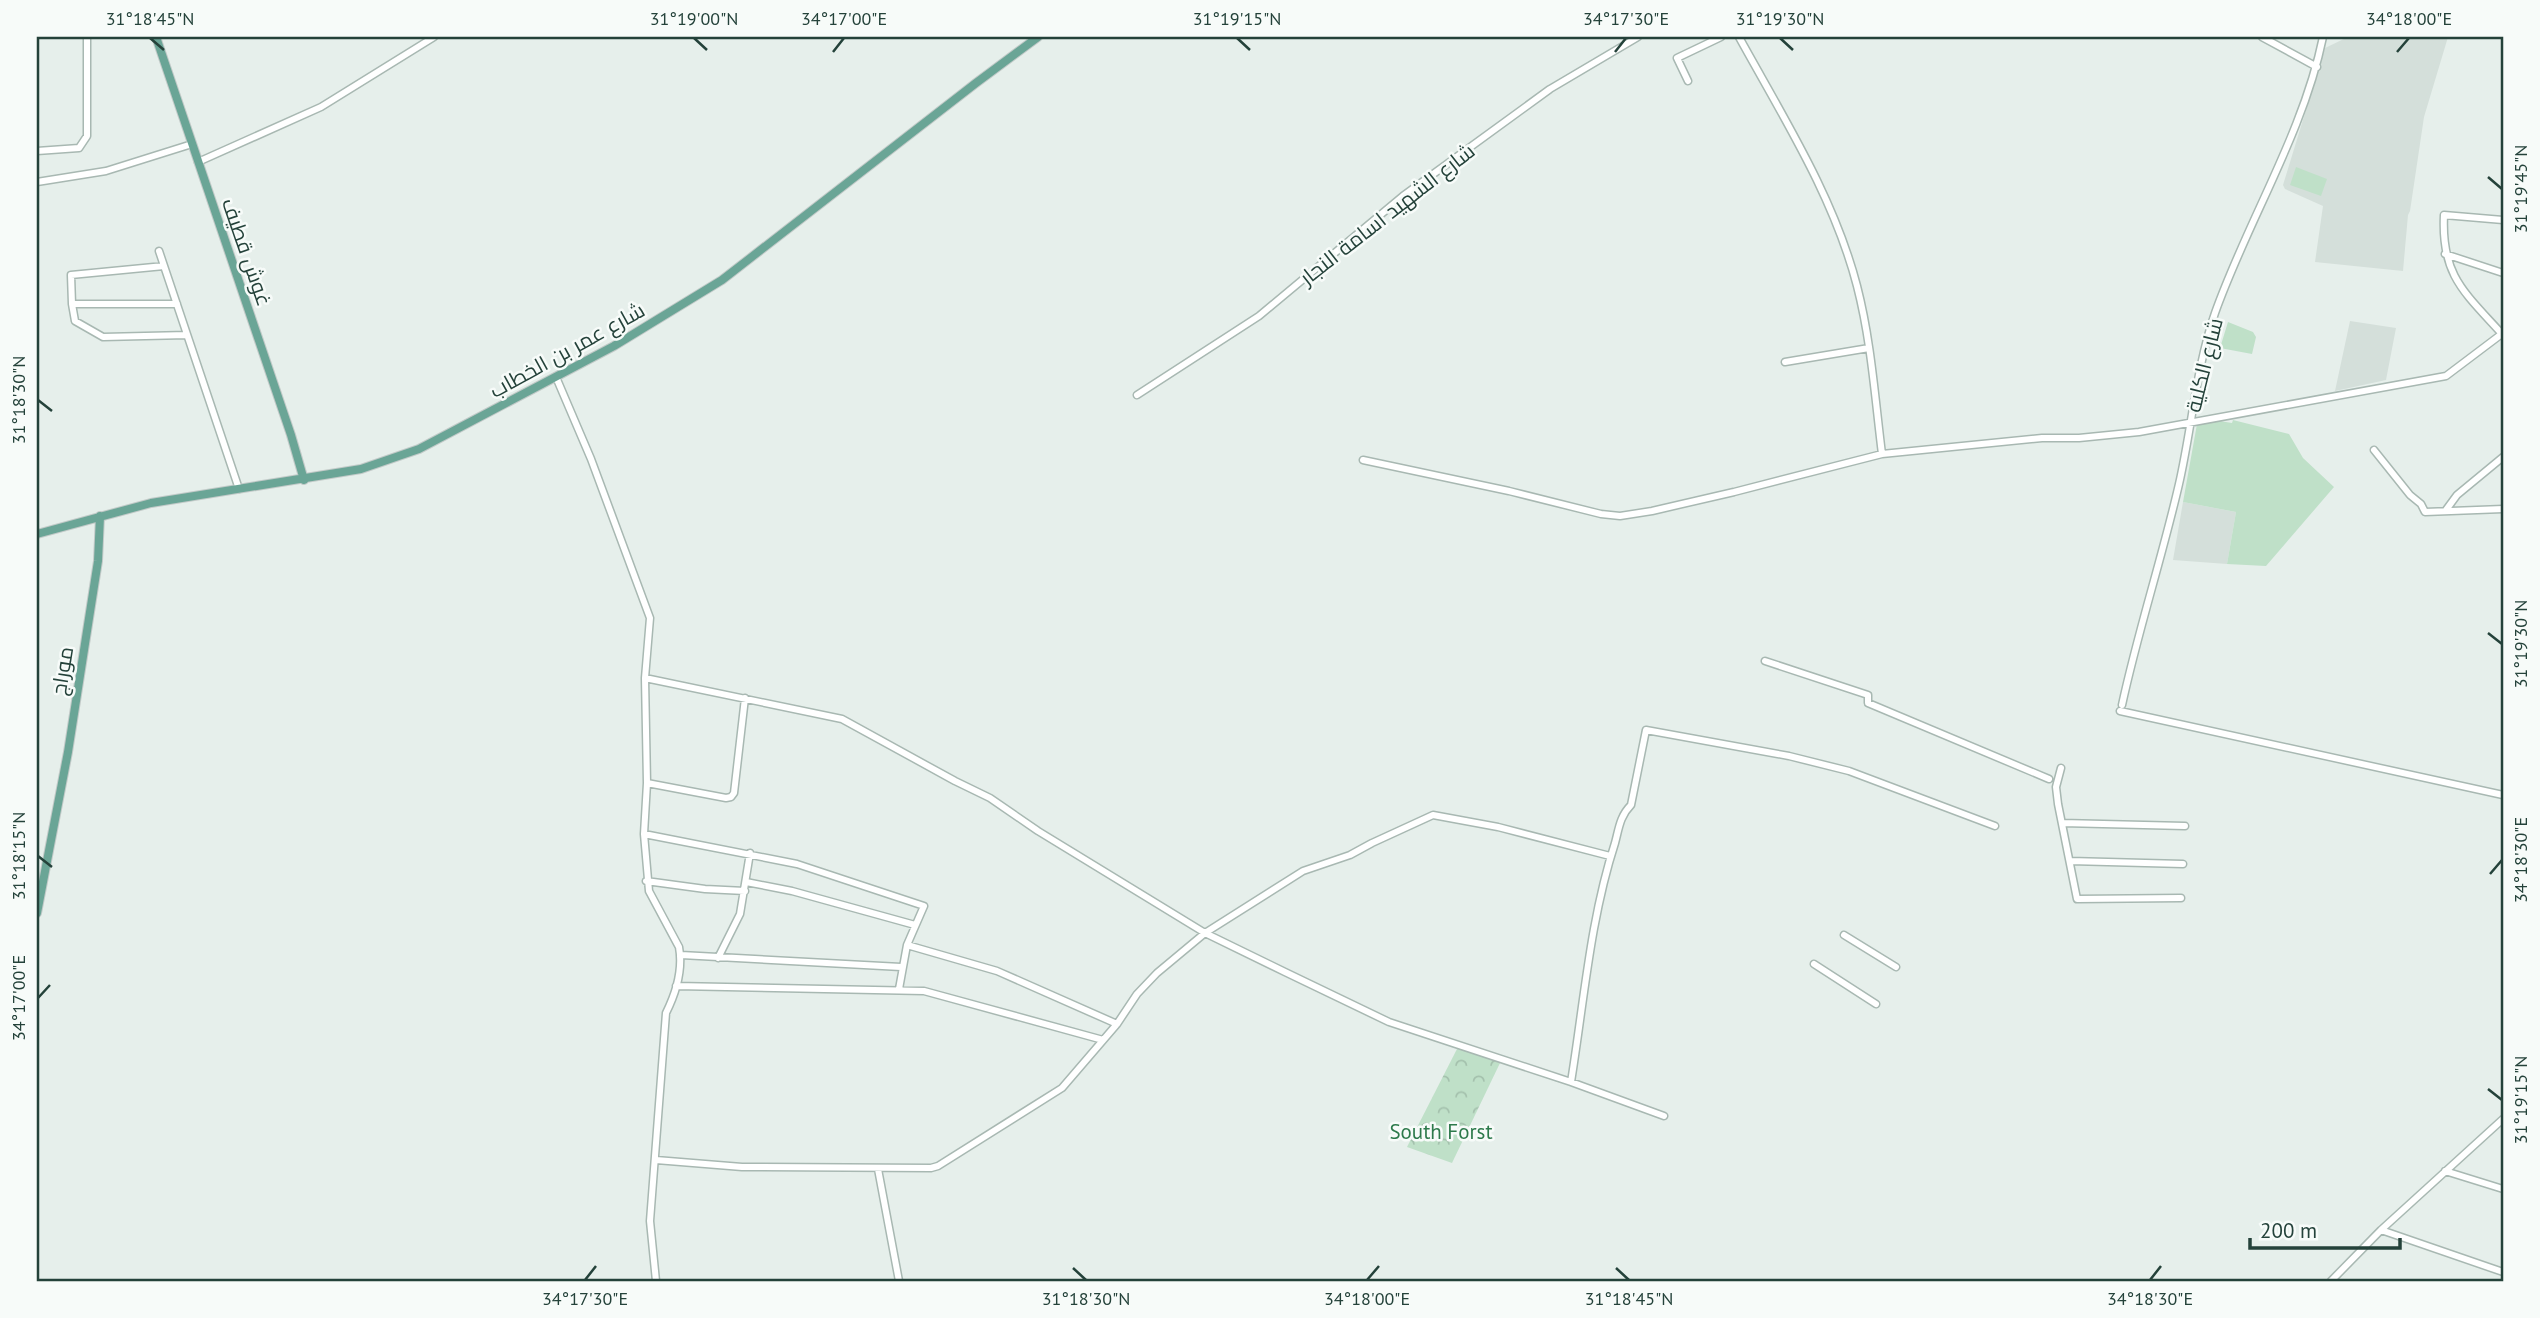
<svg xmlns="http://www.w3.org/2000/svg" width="2540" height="1318" font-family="'PT Sans',Cairo,sans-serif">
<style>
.built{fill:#d4dfda}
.park{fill:url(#park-crowns)}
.garden{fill:#bfe0c8}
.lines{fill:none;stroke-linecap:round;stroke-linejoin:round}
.minor-casing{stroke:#a8b8b2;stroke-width:9}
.major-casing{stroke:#c2cac8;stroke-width:10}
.minor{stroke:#fff;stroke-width:6}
.major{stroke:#6aa596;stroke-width:8}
.ticks{fill:none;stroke:#24423a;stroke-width:2.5}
.labels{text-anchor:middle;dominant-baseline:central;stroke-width:5;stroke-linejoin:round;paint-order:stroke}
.street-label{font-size:21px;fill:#24423a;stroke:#f7fbf9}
.park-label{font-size:21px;fill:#2d7a4b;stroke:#f7fbf9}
.neatline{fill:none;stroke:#24423a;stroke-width:2.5}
.ticks-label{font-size:18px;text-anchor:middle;fill:#24423a}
</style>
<defs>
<pattern id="park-crowns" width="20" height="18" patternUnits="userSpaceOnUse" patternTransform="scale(1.75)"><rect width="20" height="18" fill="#bfe0c8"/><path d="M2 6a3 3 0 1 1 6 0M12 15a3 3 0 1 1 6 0" fill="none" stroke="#a4c1ad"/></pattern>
</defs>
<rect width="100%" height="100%" fill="#e6efeb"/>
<path class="built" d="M 2348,37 L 2448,37 L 2424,117 L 2410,211 L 2408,215 L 2403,271 L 2315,262 L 2323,206 L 2285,189 L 2283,185 L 2325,48 Z
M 2350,321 L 2396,328 L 2386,380 L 2335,391 Z
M 2183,502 L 2236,512 L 2227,564 L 2173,560 Z"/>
<path class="park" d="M 1458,1047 L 1500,1063 L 1452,1163 L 1407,1147 Z"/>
<path class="garden" d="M 2296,167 L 2327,179 L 2321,196 L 2290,185 Z
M 2228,322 L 2253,332 L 2256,337 L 2252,354 L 2220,348 Z
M 2207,419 L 2232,423 L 2233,420 L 2289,434 L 2303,458 L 2334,487 L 2266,566 L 2227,564 L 2236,512 L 2183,502 L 2197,424 Z"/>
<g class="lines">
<defs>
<path id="minor" d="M 1739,37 C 1783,117 1834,197 1857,286 C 1871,340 1875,398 1882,454
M 2262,37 L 2317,67
M 1688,81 L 1677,58 L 1721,37
M 37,151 L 79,148 L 87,136 L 87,37
M 198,162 L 321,107 L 434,37
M 37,182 L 106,171 L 192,144
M 159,251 L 239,489
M 2445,254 L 2503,273
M 164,266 L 71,275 L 72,304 L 75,321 L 103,337 L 187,335
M 72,304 L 177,304
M 2502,334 C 2464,292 2441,275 2444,215 L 2503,220
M 1785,362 L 1869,348
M 556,377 L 591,459 L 650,618 L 645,678 L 647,783 L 644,834 L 649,891 L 679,947 C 683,969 676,993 666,1013 L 650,1221 L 656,1281
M 1137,395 L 1259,316 L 1403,196 L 1550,89 L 1638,37
M 2374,450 L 2410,495 L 2421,504 L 2425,512 L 2503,509
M 1363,460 L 1509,491 L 1601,514 L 1620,516 L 1652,511 L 1734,492 L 1882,454 L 2042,438 L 2079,438 L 2139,432 L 2446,376 L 2503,333
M 2446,510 L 2457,495 L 2503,457
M 1765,661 L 1868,695 L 1868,703 L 2049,779
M 645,678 L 842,719 L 955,781 L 990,798 L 1038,831 L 1205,933 L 1285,972 L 1389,1022 L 1571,1082 L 1664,1116
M 2122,705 C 2138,631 2162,558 2179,484 C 2192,427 2196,368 2215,313 C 2248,220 2303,134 2323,37
M 2120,711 L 2503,795
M 2061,768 L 2056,787 L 2058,804 L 2077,899 L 2181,898
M 647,783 L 726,798 L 731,797 L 734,793 L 745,698
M 2062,823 L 2185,826
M 644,834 L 797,864 L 924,906 L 907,945 L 899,989
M 2070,861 L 2183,864
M 646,881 L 705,889 L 745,891
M 746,882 L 792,891 L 915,925
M 1844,935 L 1896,967
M 907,945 L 997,971 L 1117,1024
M 681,955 L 901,967
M 718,958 L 740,914 L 750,853
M 1814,964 L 1876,1004
M 676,986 L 924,991 L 1103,1040
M 1571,1082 C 1584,1002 1590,920 1615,843 C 1619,828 1620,816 1631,805 L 1646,730 L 1789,756 L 1849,771 L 1995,826
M 656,1160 L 742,1167 L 931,1168 L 938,1166 L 1062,1088 L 1117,1024 L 1137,994 L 1157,973 L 1205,933 L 1303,871 L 1350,855 L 1372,843 L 1433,815 L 1498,827 L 1610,856
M 878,1169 L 899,1281
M 2445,1171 L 2503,1189
M 2381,1230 L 2503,1272
M 2331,1281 L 2381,1230 L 2503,1119"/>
<path id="major" d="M 156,37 L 291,435 L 304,480
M 37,534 L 151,503 L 361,469 L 419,449 L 614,346 L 722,280 L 976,83 L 1038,37
M 37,913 L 68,752 L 98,561 L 100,516"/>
</defs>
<use href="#minor" class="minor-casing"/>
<use href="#major" class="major-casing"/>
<use href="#minor" class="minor"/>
<use href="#major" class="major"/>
</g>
<path class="ticks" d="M 150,38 L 164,50M 694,38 L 707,50M 1237,38 L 1250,50M 1780,38 L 1793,50M 833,52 L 844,38M 1615,52 L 1626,38M 2397,52 L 2409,38M 2488,177 L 2502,189M 38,400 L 52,411M 2488,633 L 2502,644M 38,856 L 52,867M 2490,874 L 2502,860M 38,998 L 50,985M 2488,1089 L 2502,1100M 1073,1268 L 1086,1280M 1616,1268 L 1629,1280M 585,1280 L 596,1266M 1367,1280 L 1379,1266M 2150,1280 L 2161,1266"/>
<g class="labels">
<g class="street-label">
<text transform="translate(1387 214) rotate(-38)">شارع الشهيد اسامة النجار</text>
<text transform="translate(247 252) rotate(71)">غوش قطيف</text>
<text transform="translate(567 350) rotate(-29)">شارع عمر بن الخطاب</text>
<text transform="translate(2204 365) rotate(-76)">شارع الكلية</text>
<text transform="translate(62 671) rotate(-81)">موراج</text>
</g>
<g class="park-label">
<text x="1441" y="1131">South Forst</text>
</g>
</g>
<rect width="2540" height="1318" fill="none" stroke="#f7fbf9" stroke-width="77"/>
<path d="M2250 1238v10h150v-10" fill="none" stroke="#24423a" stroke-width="3.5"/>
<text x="2260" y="1238" font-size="21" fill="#24423a" stroke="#f7fbf9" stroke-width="5" paint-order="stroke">200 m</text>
<rect x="38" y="38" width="2464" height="1242" class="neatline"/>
<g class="ticks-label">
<text x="150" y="25">31°18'45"N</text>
<text x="694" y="25">31°19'00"N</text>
<text x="844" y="25">34°17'00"E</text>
<text x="1237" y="25">31°19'15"N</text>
<text x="1626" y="25">34°17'30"E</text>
<text x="1780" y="25">31°19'30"N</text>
<text x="2409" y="25">34°18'00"E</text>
<text transform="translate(2521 189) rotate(-90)" y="6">31°19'45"N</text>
<text transform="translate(19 400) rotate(-90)" y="6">31°18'30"N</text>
<text transform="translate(2521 644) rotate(-90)" y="6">31°19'30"N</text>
<text transform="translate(19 856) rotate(-90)" y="6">31°18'15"N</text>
<text transform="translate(2521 860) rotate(-90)" y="6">34°18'30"E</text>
<text transform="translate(19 998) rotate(-90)" y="6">34°17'00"E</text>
<text transform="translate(2521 1100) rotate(-90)" y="6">31°19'15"N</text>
<text x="585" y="1305">34°17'30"E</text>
<text x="1086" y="1305">31°18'30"N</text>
<text x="1367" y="1305">34°18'00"E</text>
<text x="1629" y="1305">31°18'45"N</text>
<text x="2150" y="1305">34°18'30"E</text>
</g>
</svg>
